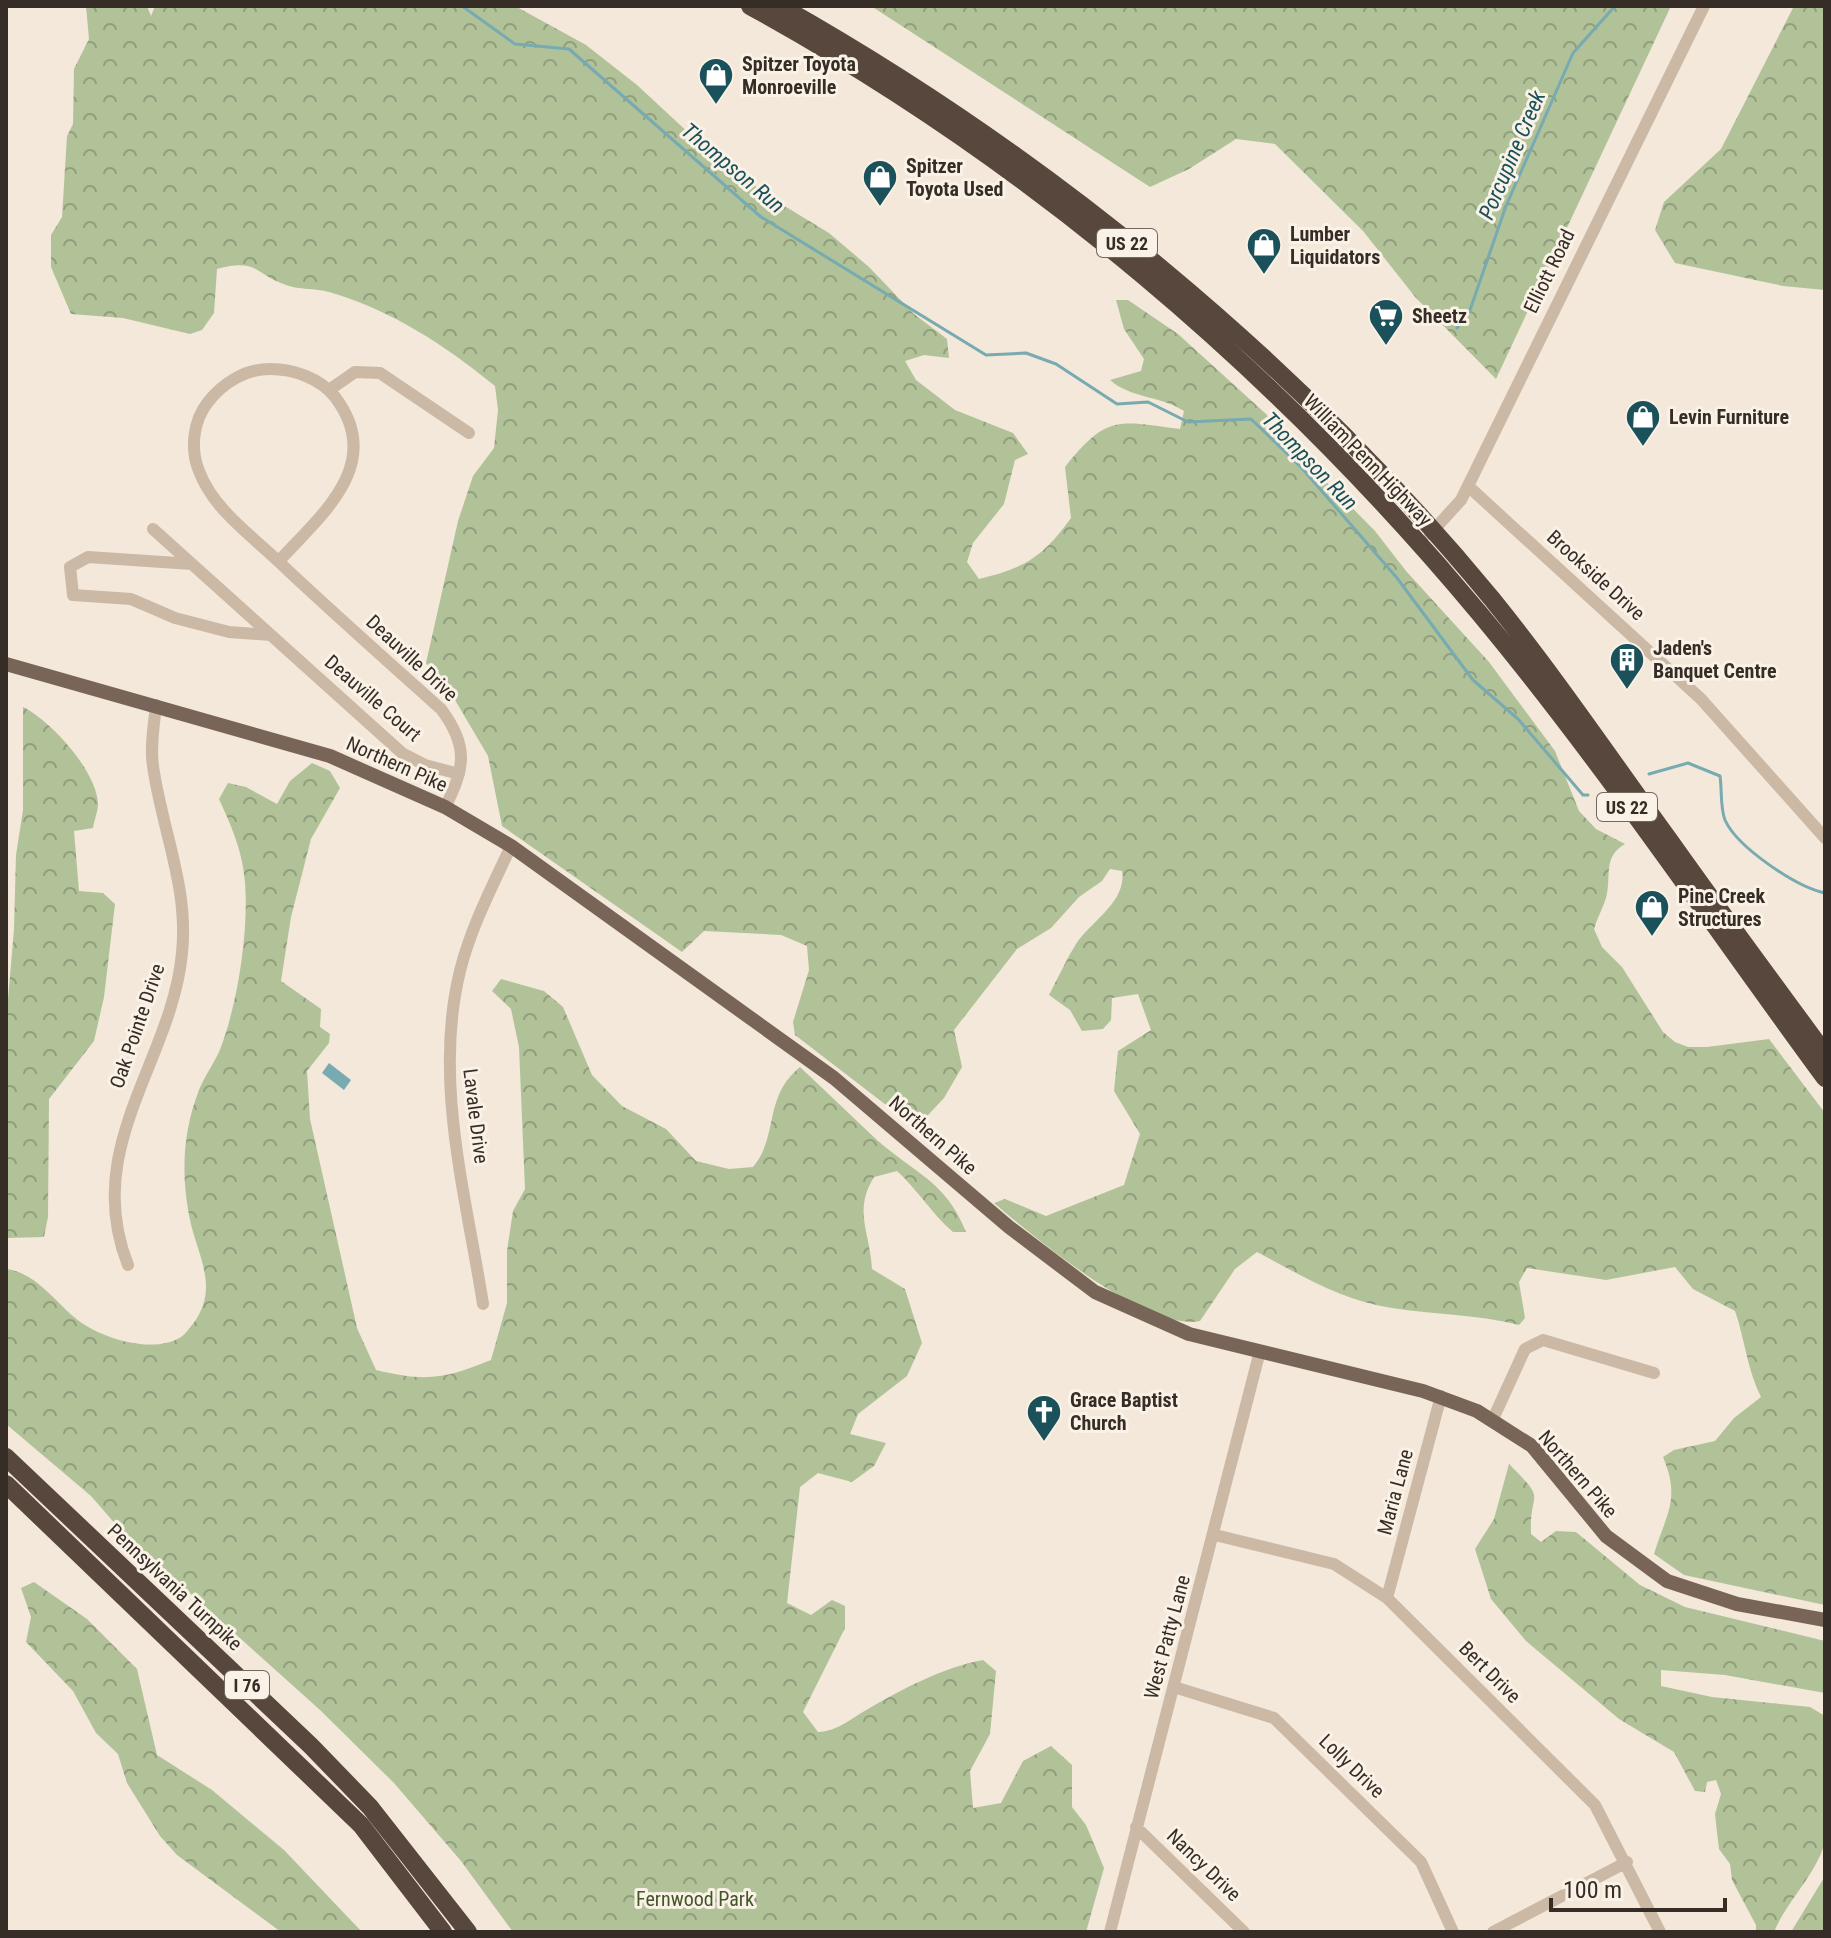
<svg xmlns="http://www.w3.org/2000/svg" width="1831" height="1938" font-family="'Roboto Condensed',sans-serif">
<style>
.forest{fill:url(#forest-crowns)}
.water{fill:#77aab1}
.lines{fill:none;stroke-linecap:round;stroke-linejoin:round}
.stream{stroke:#77aab1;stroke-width:3}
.minor{stroke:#cbb9a5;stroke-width:12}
.major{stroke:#796557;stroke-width:14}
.highway{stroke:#58473d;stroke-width:18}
.labels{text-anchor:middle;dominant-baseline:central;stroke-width:6;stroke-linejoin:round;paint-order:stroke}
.shield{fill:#faf2e6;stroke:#716860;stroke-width:2}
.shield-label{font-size:18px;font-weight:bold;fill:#362d26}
.poi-label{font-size:20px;font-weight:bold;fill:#362d26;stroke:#faf2e6;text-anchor:start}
.street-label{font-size:20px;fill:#362d26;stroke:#faf2e6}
.park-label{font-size:20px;fill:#425629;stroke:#faf2e6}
.water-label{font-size:22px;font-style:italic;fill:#1a515a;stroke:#faf2e6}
</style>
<defs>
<pattern id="forest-crowns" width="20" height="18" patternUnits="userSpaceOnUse" patternTransform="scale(2)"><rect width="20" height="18" fill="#b1c299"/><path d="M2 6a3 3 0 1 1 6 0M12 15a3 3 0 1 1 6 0" fill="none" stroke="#919e7d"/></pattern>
</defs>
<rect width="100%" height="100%" fill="#f3e8d9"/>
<path class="forest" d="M 86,6 L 147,6 L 151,16 L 155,6 L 515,6 L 586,45 L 637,85 L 706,149 L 773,199 L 829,233 L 869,267 L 914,314 L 947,339 L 949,358 L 924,355 L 905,361 L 916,380 L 955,410 L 1013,433 L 1028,454 L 1015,460 L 1004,504 L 973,543 L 967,562 L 979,579 C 1025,568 1043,557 1071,518 L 1065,467 C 1107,414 1118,421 1180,429 L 1184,411 C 1161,396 1130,398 1110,380 L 1141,371 L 1144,359 L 1124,329 L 1116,300 L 1128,300 L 1178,334 L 1266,414 L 1290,445 L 1375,531 L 1406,571 L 1489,662 L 1555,751 L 1579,811 L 1596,829 L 1625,844 C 1602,857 1612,877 1606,898 C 1603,908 1597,918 1594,929 L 1602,947 L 1622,967 L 1663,1032 L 1675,1042 L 1688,1047 L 1707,1047 L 1769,1039 L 1825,1113 L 1825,1605 L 1684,1575 L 1654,1554 C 1666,1514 1681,1500 1663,1457 L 1674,1450 L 1715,1441 L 1734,1418 L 1761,1397 C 1747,1369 1745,1340 1735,1311 L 1693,1289 L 1675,1267 L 1606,1280 L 1527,1268 L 1519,1282 L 1525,1318 L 1519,1325 C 1478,1314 1434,1315 1392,1308 C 1343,1301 1300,1275 1257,1252 L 1235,1269 L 1200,1321 C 1147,1332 1034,1237 994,1203 L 1005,1199 L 1046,1216 L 1124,1185 L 1140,1134 L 1114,1091 L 1118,1051 L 1151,1030 L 1138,994 L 1112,998 L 1111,1020 L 1103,1029 L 1082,1031 L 1070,1010 L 1049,995 C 1058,978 1066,960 1076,944 C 1091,921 1127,902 1122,871 L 1110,869 L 1102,881 L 1079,897 L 1051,928 L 1017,949 L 954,1030 L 962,1067 L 944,1098 L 916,1128 L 795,1035 L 793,1022 L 809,970 L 807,946 L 781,935 L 704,931 L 682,952 L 502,826 L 488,756 L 455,700 L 426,663 L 458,521 L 473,476 L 494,448 L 498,410 L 495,386 C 445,345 391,310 329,292 C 315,288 299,290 286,285 C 254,274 258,258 217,269 L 214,313 L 202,330 L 190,334 L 123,318 L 71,314 L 51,267 L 51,235 L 62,217 L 67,136 L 73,124 L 74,69 L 89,39 Z
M 871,6 L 1671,6 L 1496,379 L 1416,298 L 1363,231 L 1275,144 L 1236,139 L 1189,169 L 1150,187 Z
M 1794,6 L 1825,6 L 1825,290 L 1783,286 L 1675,263 L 1655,230 L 1664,202 L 1721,149 Z
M 23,707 C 50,720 97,771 98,804 C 98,811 94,821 93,828 L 74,831 L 79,891 L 103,893 L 115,904 L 104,997 L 94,1041 L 49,1099 L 48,1217 L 44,1237 L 6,1238 L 6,1023 L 14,929 L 16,855 L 23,810 Z
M 312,763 L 330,771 L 340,788 L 311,839 L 291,917 L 281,981 L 321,1009 L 320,1027 L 330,1034 L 329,1043 L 307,1071 L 310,1119 L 344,1270 L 357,1328 L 376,1370 C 426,1382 444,1379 491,1360 L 507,1303 L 507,1251 L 513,1211 L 525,1189 L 519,1047 L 511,1009 L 492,991 L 501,979 L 544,991 L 563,1007 L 592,1075 L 622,1106 L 666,1129 L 696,1161 L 729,1169 L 753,1167 C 779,1136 763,1097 800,1067 C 826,1091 851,1116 877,1140 C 914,1173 946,1181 966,1232 L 953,1232 C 931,1213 918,1190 897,1171 L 874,1177 C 853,1211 870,1232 872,1269 L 905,1289 L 922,1343 L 907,1376 L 858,1414 L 850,1434 L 886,1443 L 874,1466 L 852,1482 L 818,1473 L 800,1487 L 787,1603 L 811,1615 L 832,1600 L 845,1606 L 845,1628 L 803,1712 L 818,1732 C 838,1731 850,1719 868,1709 C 902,1689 944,1667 983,1660 L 996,1671 L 990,1734 L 970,1771 L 973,1808 L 1001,1803 L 1023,1761 L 1051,1746 L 1072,1765 L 1072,1807 L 1086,1825 L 1104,1868 L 1086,1932 L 513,1932 L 461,1861 L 394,1783 L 320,1710 L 124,1534 L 91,1496 L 6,1424 L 6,1269 C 34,1272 54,1300 74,1317 C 98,1338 153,1355 181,1337 C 186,1334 189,1328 193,1324 C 221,1286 196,1254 189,1215 C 181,1172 183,1131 199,1090 C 204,1077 213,1065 219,1052 C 238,1006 252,916 243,867 C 239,843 229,821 219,799 L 228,783 L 246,787 L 277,804 L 290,781 Z
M 1509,1464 C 1549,1504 1529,1488 1531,1534 L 1541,1542 L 1556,1531 L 1576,1532 L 1640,1585 L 1685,1607 L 1825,1641 L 1825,1693 L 1725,1675 L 1661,1670 L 1661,1686 L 1712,1697 L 1810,1707 L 1825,1716 C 1825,1750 1831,1809 1825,1840 C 1820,1870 1786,1902 1774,1932 L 1756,1932 L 1756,1925 L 1732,1880 L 1730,1864 L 1719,1849 L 1715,1814 L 1721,1794 L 1716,1780 L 1707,1782 L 1705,1792 L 1695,1791 L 1674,1752 L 1619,1719 L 1526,1641 L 1491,1599 L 1475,1549 L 1494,1519 Z
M 34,1582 L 87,1619 L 137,1669 L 157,1755 L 212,1790 L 284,1850 L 362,1932 L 281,1932 L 177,1855 L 160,1836 L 127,1783 L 118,1754 L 96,1733 L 73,1691 L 26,1642 L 31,1617 L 21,1588 Z
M 1825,1876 L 1825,1932 L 1791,1932 Z"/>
<path class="water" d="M 329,1063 L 351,1080 L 344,1090 L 322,1073 Z"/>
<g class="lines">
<path class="stream" d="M 462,6 L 515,44 L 569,49 L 761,217 L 986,355 L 1026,353 L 1056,364 L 1117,404 L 1148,402 L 1188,422 L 1251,419 L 1301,467 L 1397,578 L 1473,680 L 1518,719 L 1583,795 L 1588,795
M 1457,328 L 1470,310 L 1506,206 L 1573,53 L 1615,6
M 1649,774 L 1688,763 L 1720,776 C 1722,788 1720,808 1725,820 C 1737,847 1796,887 1825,893"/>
<path class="minor" d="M 329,390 L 355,372 L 380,373 L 469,433
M 1468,486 L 1701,699 L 1825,838
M 153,529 L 402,753 L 425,765 L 459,774
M 1430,534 L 1461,500 L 1704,6
M 279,561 C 321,515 386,464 335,397 C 320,378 293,369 270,369 C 245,369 223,383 208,402 C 193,421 190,449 199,471 C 213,509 251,535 279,562 C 332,612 386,660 441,709 C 468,745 466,768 445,807
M 192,564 L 88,557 L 70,567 L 73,595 L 131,599 L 175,618 L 229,632 L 271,635
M 128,1265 C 81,1147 172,1061 182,953 C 189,888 162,830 153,766 C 150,747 154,725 156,705
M 483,1304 C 466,1195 433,1080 460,971 C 471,927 492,887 511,846
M 1493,1419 L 1525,1349 L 1543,1340 L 1654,1373
M 1215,1535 L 1334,1564 L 1387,1598 L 1595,1805 L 1660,1932
M 1387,1598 L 1441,1396
M 1174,1687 L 1274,1718 L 1421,1862 L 1453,1932
M 1136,1827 L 1244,1932
M 1110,1932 L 1260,1351
M 1493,1932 L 1627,1862"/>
<path class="major" d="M 6,664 L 330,756 L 445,807 L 511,846 L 834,1078 L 1009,1227 L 1095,1292 L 1189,1334 L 1423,1391 L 1477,1411 L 1532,1446 L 1606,1536 L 1667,1581 L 1737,1604 L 1825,1620"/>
<path class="highway" d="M 750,6 C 1029,159 1277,370 1480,614 C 1603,762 1711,923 1825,1078
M 780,6 C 1048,157 1296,361 1492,599 C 1555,677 1611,760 1670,841 C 1721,913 1773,983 1825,1054
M 6,1457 L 311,1746 L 370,1807 L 468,1932
M 6,1484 L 361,1825 L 443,1932"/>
</g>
<defs>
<symbol id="shop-pin" viewBox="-11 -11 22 30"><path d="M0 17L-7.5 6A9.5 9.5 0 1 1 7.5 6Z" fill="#1a515a" stroke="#faf2e6"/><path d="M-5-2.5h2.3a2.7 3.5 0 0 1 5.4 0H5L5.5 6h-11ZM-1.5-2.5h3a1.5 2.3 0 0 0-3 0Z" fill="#fff"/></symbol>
<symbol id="supermarket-pin" viewBox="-11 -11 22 30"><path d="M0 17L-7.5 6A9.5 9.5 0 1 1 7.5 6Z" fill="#1a515a" stroke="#faf2e6"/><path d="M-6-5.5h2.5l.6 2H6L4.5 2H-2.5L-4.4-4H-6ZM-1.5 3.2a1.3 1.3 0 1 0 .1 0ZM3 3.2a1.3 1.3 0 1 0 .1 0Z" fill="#fff"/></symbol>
<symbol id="building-pin" viewBox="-11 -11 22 30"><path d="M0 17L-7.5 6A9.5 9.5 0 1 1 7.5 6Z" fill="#1a515a" stroke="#faf2e6"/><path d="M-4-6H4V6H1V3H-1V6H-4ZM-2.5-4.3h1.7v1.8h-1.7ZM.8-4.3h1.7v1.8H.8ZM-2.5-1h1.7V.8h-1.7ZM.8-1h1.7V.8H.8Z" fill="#fff"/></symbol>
<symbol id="church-pin" viewBox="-11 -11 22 30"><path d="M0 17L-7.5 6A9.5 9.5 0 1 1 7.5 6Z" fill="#1a515a" stroke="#faf2e6"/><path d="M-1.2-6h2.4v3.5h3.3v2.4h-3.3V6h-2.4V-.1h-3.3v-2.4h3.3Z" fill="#fff"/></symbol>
</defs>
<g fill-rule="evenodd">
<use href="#shop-pin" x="696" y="55" width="40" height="54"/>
<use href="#shop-pin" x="860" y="157" width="40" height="54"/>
<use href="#shop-pin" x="1244" y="225" width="40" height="54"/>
<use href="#supermarket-pin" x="1366" y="296" width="40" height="54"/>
<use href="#shop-pin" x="1623" y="397" width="40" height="54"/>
<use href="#building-pin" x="1607" y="640" width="40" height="54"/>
<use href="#shop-pin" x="1632" y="887" width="40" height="54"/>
<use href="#church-pin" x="1024" y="1392" width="40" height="54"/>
</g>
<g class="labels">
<g class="shield">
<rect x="1097" y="229" width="60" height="28" rx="6"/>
<rect x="1597" y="793" width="60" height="28" rx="6"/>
<rect x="225" y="1671" width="44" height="28" rx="6"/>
</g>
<g class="shield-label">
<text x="1127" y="243">US 22</text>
<text x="1627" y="807">US 22</text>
<text x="247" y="1685">I 76</text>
</g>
<g class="poi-label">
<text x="742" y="64">Spitzer Toyota<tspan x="742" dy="23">Monroeville</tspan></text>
<text x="906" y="166">Spitzer<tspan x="906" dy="23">Toyota Used</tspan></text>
<text x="1290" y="234">Lumber<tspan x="1290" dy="23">Liquidators</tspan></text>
<text x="1412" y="316">Sheetz</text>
<text x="1669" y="417">Levin Furniture</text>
<text x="1653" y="648">Jaden's<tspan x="1653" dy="23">Banquet Centre</tspan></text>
<text x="1678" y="896">Pine Creek<tspan x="1678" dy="23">Structures</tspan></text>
<text x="1070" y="1400">Grace Baptist<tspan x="1070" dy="23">Church</tspan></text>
</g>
<g class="street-label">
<text transform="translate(1549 271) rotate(-64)">Elliott Road</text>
<text transform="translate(1368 460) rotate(46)">William Penn Highway</text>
<text transform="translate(1596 575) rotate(42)">Brookside Drive</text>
<text transform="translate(412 658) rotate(43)">Deauville Drive</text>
<text transform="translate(373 698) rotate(41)">Deauville Court</text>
<text transform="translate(397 764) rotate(24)">Northern Pike</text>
<text transform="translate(137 1026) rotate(-71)">Oak Pointe Drive</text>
<text transform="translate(476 1116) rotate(83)">Lavale Drive</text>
<text transform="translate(933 1135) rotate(41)">Northern Pike</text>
<text transform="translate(1578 1474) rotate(49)">Northern Pike</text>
<text transform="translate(1395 1492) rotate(-75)">Maria Lane</text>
<text transform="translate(175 1587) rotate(43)">Pennsylvania Turnpike</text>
<text transform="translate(1167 1637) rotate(-75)">West Patty Lane</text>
<text transform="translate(1490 1672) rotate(45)">Bert Drive</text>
<text transform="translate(1352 1766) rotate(44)">Lolly Drive</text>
<text transform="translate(1204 1865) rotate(44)">Nancy Drive</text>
</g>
<g class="park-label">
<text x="695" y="1899">Fernwood Park</text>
</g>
<g class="water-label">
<text transform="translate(1512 155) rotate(-67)">Porcupine Creek</text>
<text transform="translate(733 168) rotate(40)">Thompson Run</text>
<text transform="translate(1310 461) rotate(46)">Thompson Run</text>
</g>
</g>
<rect width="1831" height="1938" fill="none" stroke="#362d26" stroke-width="16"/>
<path d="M1551 1898v12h174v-12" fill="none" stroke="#362d26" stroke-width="4"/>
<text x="1563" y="1898" font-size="24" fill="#362d26" stroke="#faf2e6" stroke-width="6" paint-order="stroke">100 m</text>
</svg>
